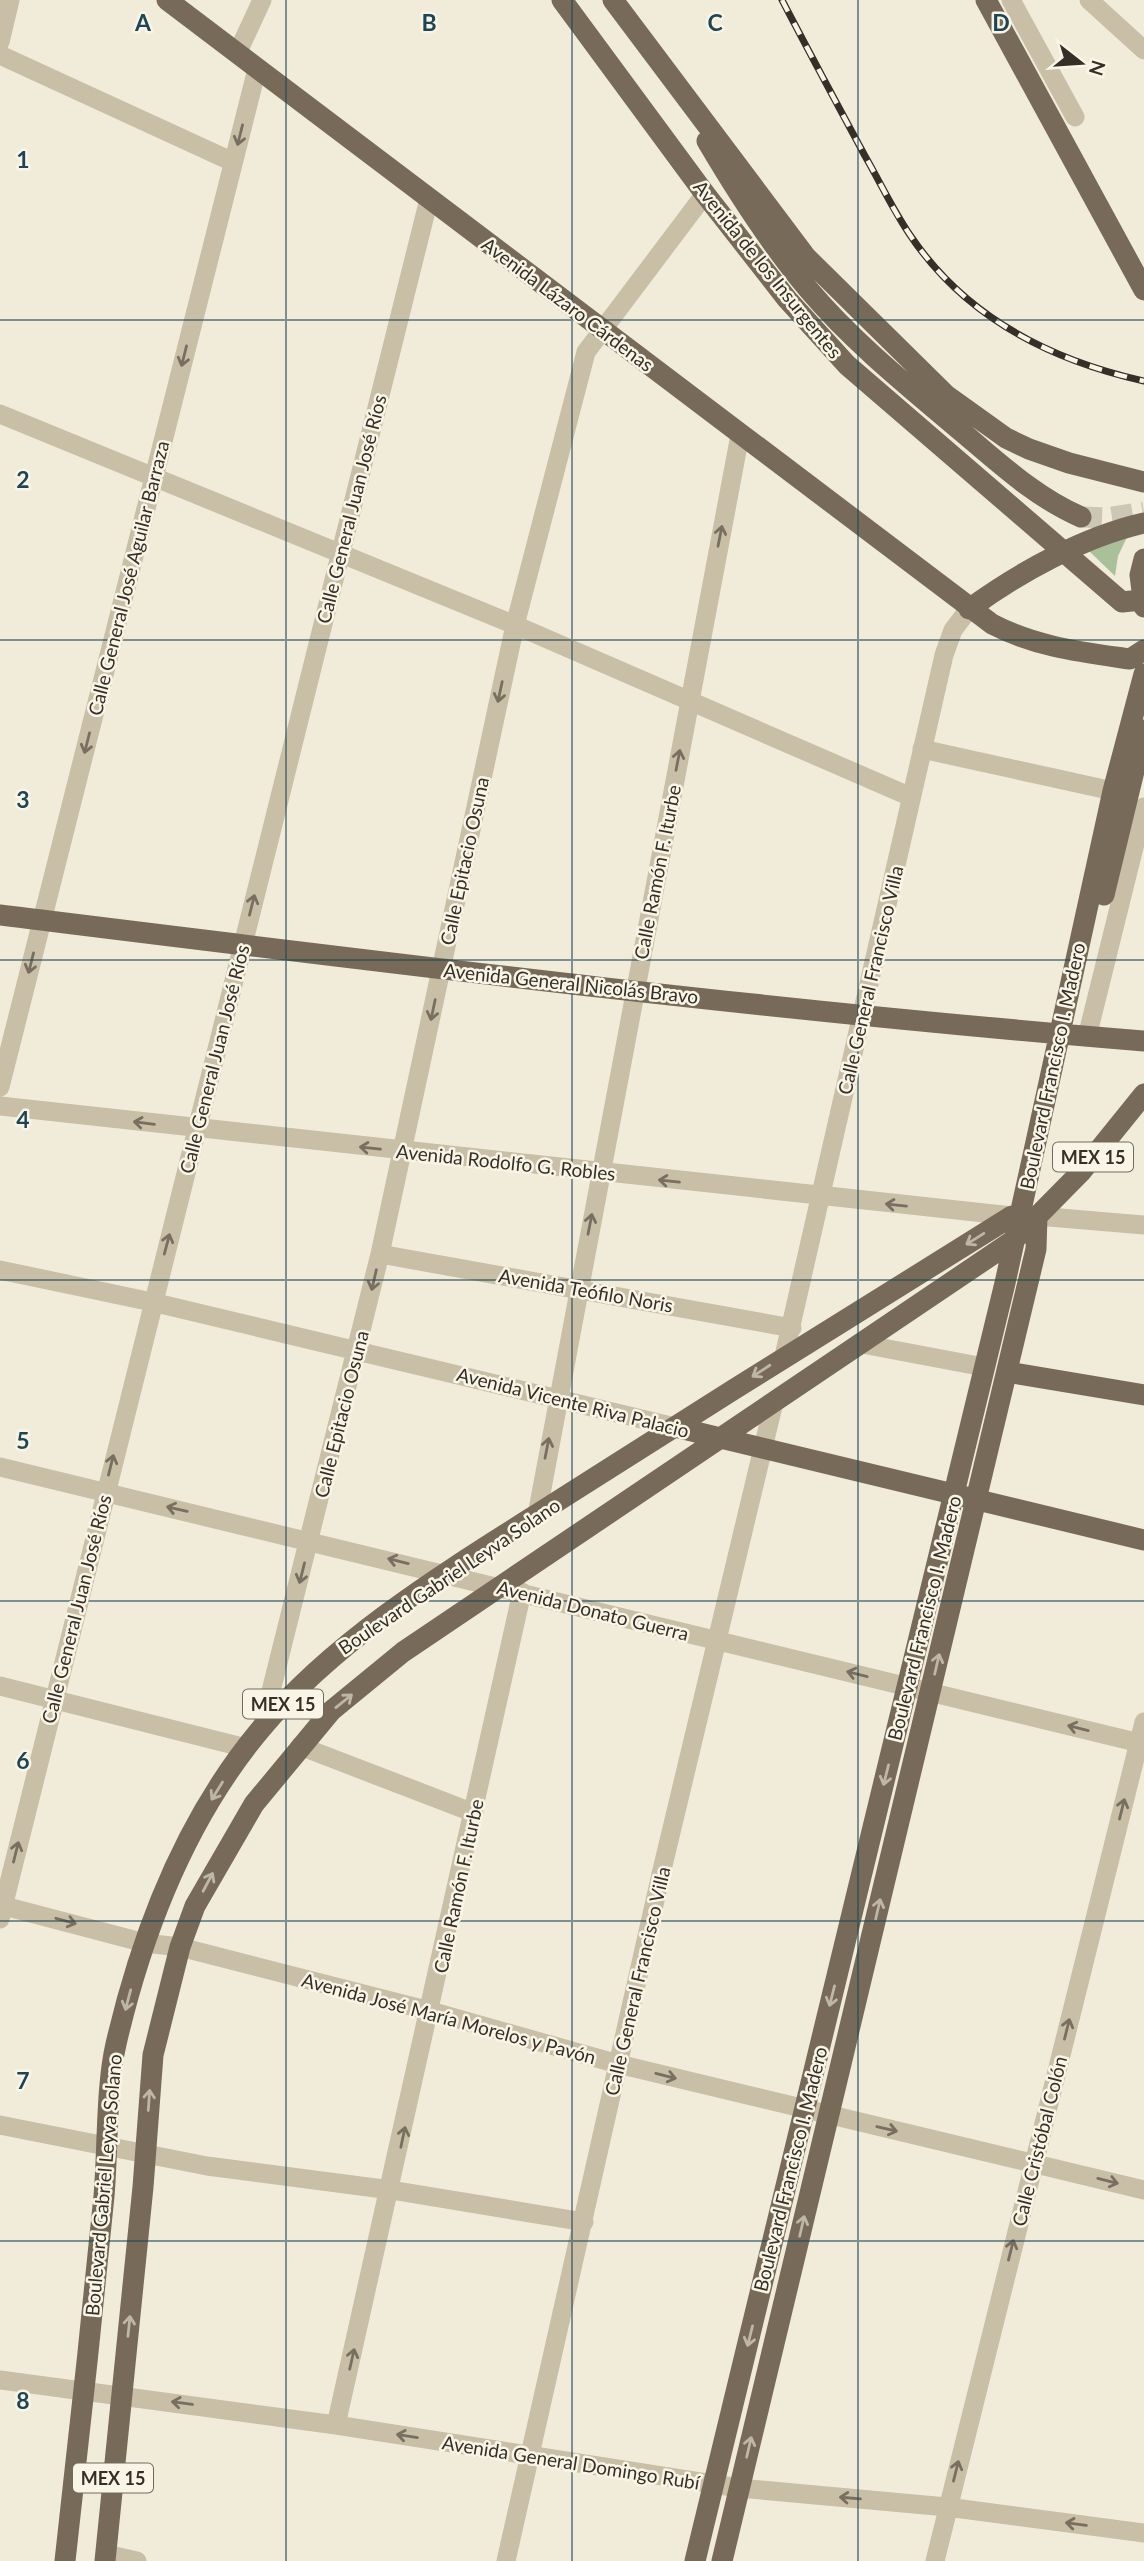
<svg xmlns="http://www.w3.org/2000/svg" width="1144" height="2561" font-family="Lato,sans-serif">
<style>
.green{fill:#aac09a}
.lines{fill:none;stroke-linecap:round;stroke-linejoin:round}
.major-tunnel{stroke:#cbc6b6;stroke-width:21;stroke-dasharray:21 10;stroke-linecap:butt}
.minor{stroke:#c9bea6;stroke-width:19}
.major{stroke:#776a58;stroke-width:21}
.rail-casing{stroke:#352f27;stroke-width:7}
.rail{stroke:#f9f5e6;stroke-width:4.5;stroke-dasharray:13;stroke-linecap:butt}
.oneway{stroke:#786f60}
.oneway2{stroke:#beb6a6}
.grid{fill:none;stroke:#1d4556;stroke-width:2;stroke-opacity:0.55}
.labels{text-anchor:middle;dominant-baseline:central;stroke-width:5;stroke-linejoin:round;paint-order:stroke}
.shield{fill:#f9f5e6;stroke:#706a60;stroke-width:2}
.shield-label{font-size:18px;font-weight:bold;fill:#352f27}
.street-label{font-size:19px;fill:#352f27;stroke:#f9f5e6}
.grid-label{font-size:23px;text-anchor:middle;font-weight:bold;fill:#1d4556;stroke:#f9f5e6;stroke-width:5;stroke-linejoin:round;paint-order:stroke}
</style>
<rect width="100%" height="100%" fill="#f1ecda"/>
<path class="green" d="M 1130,531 L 1118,556 L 1115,576 L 1089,551 Z"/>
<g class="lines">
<path class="major-tunnel" d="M 1081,517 L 1107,518 L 1144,512"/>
<path class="minor" d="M 1011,0 L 1075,117
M 1089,0 L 1144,50
M 0,42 L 10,0
M 237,54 L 262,0
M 0,55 L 233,162
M 0,414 L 515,625 L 911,797
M 922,749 L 1113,791
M 1087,1037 L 1144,807
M 0,1087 L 257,69
M 0,1106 L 1012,1216
M 1037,1216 L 1144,1225
M 380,1254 L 792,1328
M 0,1270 L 152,1302 L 675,1427
M 862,1344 L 984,1367
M 784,1356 L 944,655 L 953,630 L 969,609
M 0,1467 L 1144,1744
M 537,1515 L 740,435
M 0,1686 L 246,1748
M 262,1727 L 380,1254 L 515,625 L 586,352 L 705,194
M 300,1746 L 474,1813
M 0,1905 L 145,1943 L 180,1947 L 430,2011 L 618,2064 L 1144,2190
M 0,1919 L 429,199
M 0,2125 L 207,2166 L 391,2190 L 584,2222
M 0,2380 L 336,2425 L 739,2488 L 947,2507 L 1144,2533
M 336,2425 L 522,1592
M 106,2554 L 137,2561
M 506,2561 L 661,1874 L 774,1402
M 935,2561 L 1144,1722"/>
<path class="major" d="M 167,0 L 992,624 C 1036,647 1081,652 1130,659 L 1144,650
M 562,0 L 705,194 L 787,299 L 847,365 L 1122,602 L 1141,600
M 613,0 L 806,257 L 946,395 L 1006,438 L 1029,449 L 1069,463 L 1144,482
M 986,0 L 1144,290
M 707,141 C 737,192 770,244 809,290 C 853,342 909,387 961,431 C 999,463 1035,497 1081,517
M 1144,559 L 1140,575 L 1144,607
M 969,609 C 1020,572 1083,537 1144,523
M 1104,895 L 1144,730
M 0,915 C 381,962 762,1010 1144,1041
M 1007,1372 L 1144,1395
M 675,1427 L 1144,1540
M 65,2561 C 79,2439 92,2318 104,2196 C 108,2150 106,2087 116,2044 C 142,1932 185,1820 260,1730 C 341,1632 466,1560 572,1492 C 718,1399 865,1307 1012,1216 L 1028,1216
M 105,2561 L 143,2187 L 153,2055 L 180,1947 L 195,1906 L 254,1804 L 331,1711 L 403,1652 L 1014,1240 L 1081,1172 L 1144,1094
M 695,2561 L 1005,1283 L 1113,791 L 1144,674
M 722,2561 L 1036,1249 L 1037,1216"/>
<defs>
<path id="rail" d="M 782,0 C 809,52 837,104 865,156 C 880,182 893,210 910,235 C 965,317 1050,360 1144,381"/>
</defs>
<use href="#rail" class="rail-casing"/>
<use href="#rail" class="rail"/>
</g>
<defs><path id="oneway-shaft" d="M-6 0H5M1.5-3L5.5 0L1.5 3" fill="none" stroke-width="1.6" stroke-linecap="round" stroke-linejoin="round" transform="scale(1.75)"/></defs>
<g class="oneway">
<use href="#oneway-shaft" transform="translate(240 135) rotate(104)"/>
<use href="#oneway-shaft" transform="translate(184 356) rotate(104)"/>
<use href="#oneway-shaft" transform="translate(720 536) rotate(-79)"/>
<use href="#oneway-shaft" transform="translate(500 692) rotate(102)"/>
<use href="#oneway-shaft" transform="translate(87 743) rotate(104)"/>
<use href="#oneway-shaft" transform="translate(678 760) rotate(-79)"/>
<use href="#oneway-shaft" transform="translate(252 905) rotate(-76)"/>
<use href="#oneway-shaft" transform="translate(31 963) rotate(104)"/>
<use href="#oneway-shaft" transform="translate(433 1010) rotate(102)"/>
<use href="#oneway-shaft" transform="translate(144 1123) rotate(-173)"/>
<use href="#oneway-shaft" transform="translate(370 1148) rotate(-174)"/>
<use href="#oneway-shaft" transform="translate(669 1181) rotate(-174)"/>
<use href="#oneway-shaft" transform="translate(896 1205) rotate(-174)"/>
<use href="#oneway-shaft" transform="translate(590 1224) rotate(-79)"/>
<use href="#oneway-shaft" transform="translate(167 1244) rotate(-75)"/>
<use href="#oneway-shaft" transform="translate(374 1280) rotate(103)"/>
<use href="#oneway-shaft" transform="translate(547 1448) rotate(-79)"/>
<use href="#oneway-shaft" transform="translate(111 1465) rotate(-76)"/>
<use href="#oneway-shaft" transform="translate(177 1509) rotate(-167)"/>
<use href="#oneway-shaft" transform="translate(398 1561) rotate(-166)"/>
<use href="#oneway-shaft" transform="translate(302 1573) rotate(104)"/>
<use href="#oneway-shaft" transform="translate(857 1674) rotate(-166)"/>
<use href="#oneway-shaft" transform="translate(1078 1728) rotate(-166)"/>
<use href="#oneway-shaft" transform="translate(1122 1809) rotate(-76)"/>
<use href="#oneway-shaft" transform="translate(16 1852) rotate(-76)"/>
<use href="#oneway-shaft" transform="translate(66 1921) rotate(15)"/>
<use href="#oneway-shaft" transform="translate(1067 2029) rotate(-76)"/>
<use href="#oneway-shaft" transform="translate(666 2076) rotate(14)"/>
<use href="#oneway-shaft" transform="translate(887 2129) rotate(13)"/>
<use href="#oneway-shaft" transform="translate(403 2137) rotate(-78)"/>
<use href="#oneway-shaft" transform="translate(1108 2181) rotate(14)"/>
<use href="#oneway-shaft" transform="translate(1011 2250) rotate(-76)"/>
<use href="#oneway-shaft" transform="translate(352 2359) rotate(-77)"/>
<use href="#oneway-shaft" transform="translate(182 2403) rotate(-172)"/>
<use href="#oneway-shaft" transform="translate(407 2436) rotate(-171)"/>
<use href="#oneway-shaft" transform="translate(956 2471) rotate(-76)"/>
<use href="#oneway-shaft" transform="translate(850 2498) rotate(-175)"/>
<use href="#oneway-shaft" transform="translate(1076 2524) rotate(-173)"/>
</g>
<g class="oneway2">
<use href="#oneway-shaft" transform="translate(975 1239) rotate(148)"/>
<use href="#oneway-shaft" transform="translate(761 1371) rotate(147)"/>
<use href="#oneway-shaft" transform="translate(937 1664) rotate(-77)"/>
<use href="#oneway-shaft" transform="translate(344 1701) rotate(-39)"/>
<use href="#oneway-shaft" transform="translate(886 1775) rotate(104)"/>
<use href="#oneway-shaft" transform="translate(217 1791) rotate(122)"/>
<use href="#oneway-shaft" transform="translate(208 1882) rotate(-62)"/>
<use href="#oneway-shaft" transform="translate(878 1909) rotate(-77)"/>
<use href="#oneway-shaft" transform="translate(832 1996) rotate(104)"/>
<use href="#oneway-shaft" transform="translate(128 2000) rotate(105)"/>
<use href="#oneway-shaft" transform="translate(149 2100) rotate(-86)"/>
<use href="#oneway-shaft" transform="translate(802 2226) rotate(-77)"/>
<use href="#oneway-shaft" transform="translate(129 2326) rotate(-84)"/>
<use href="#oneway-shaft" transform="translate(750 2336) rotate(104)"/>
<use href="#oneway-shaft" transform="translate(749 2447) rotate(-77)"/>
</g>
<path class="grid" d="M 286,0 L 286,2561M 572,0 L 572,2561M 858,0 L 858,2561M 0,320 L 1144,320M 0,640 L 1144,640M 0,960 L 1144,960M 0,1280 L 1144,1280M 0,1601 L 1144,1601M 0,1921 L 1144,1921M 0,2241 L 1144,2241"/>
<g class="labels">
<g class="shield">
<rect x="1053" y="1142.5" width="80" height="29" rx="5"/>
<rect x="243" y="1689.5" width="80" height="29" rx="5"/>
<rect x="73" y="2463.5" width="80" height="29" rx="5"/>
</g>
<g class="shield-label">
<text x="1093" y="1157">MEX 15</text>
<text x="283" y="1704">MEX 15</text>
<text x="113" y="2478">MEX 15</text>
</g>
<g class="street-label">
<text transform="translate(768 269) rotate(51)">Avenida de los Insurgentes</text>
<text transform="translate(568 304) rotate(37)">Avenida Lázaro Cárdenas</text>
<text transform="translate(351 509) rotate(-76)">Calle General Juan José Ríos</text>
<text transform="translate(128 578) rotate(-76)">Calle General José Aguilar Barraza</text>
<text transform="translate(464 861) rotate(-78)">Calle Epitacio Osuna</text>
<text transform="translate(657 872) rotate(-79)">Calle Ramón F. Iturbe</text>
<text transform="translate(870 980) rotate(-77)">Calle General Francisco Villa</text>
<text transform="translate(571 983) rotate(6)">Avenida General Nicolás Bravo</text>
<text transform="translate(214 1059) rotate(-76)">Calle General Juan José Ríos</text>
<text transform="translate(1052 1066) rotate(-78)">Boulevard Francisco I. Madero</text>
<text transform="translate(506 1162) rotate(6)">Avenida Rodolfo G. Robles</text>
<text transform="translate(586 1290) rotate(10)">Avenida Teófilo Noris</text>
<text transform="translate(573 1402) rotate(14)">Avenida Vicente Riva Palacio</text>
<text transform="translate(341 1414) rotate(-76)">Calle Epitacio Osuna</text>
<text transform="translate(449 1576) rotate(-34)">Boulevard Gabriel Leyva Solano</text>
<text transform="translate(76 1609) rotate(-76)">Calle General Juan José Ríos</text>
<text transform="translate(593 1610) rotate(14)">Avenida Donato Guerra</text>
<text transform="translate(924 1618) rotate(-76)">Boulevard Francisco I. Madero</text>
<text transform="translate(458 1886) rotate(-78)">Calle Ramón F. Iturbe</text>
<text transform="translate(637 1981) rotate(-77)">Calle General Francisco Villa</text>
<text transform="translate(449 2018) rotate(15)">Avenida José María Morelos y Pavón</text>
<text transform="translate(1039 2141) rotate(-76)">Calle Cristóbal Colón</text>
<text transform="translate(790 2169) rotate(-76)">Boulevard Francisco I. Madero</text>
<text transform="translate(103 2185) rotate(-85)">Boulevard Gabriel Leyva Solano</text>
<text transform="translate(571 2462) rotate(9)">Avenida General Domingo Rubí</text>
</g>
</g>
<g class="grid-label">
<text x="143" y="31">A</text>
<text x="429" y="31">B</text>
<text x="715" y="31">C</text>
<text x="1001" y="31">D</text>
<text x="23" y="168">1</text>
<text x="23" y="488">2</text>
<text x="23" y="808">3</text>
<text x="23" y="1128">4</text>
<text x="23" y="1449">5</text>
<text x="23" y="1769">6</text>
<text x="23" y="2089">7</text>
<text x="23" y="2409">8</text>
</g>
<g transform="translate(1081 63) rotate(107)" stroke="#f9f5e6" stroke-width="5" paint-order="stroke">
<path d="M0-5L12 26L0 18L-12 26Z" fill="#352f27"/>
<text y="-10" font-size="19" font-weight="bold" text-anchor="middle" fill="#352f27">N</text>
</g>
</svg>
